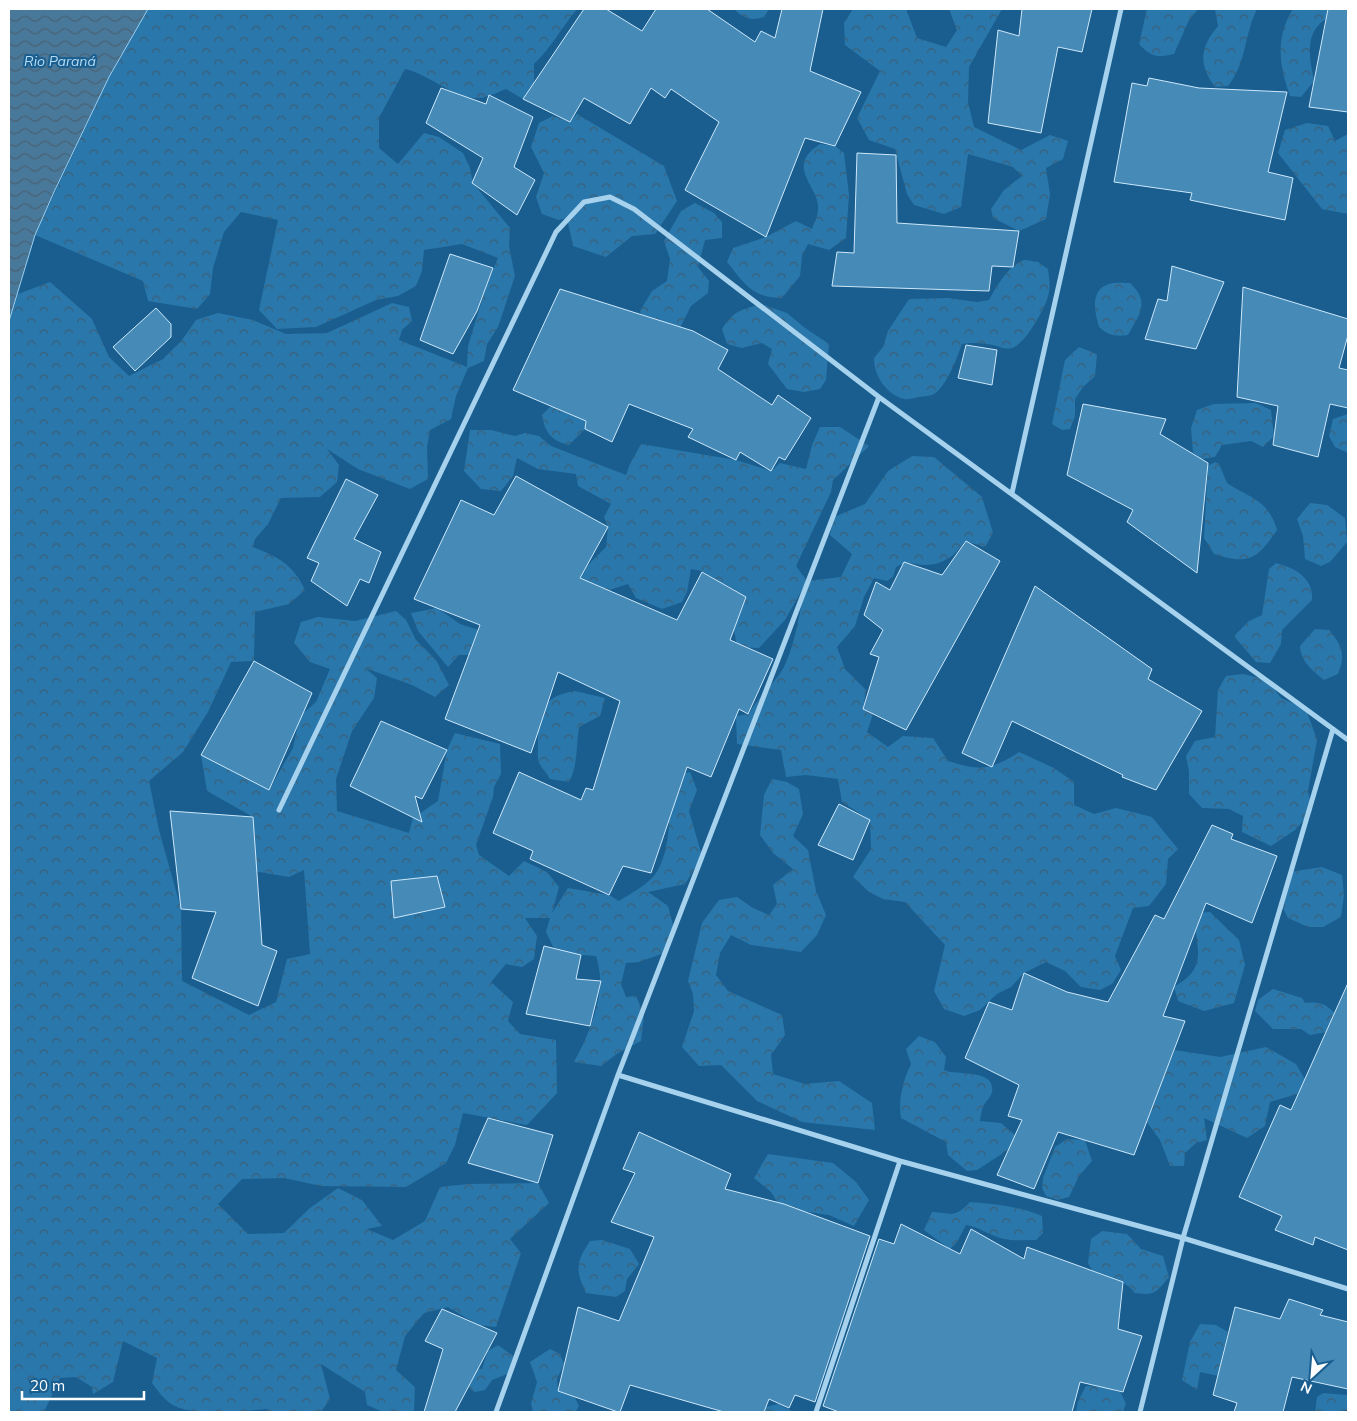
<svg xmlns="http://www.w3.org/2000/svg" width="1357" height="1421" font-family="Mulish,sans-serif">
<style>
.forest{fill:url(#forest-crowns)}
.water{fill:url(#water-waves);stroke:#9acff1}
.building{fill:#468ab8;stroke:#cde8fa}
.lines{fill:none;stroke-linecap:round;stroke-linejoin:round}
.minor{stroke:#a7d2ee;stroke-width:5}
.labels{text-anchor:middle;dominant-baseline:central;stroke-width:4;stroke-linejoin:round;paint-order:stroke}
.water-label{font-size:14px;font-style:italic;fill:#b3dbf5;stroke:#195e8f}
</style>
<defs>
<pattern id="forest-crowns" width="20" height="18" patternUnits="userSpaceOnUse" patternTransform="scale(1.25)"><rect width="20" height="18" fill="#2977ab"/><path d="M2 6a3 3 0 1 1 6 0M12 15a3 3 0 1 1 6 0" fill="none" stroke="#3c5f77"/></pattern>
<pattern id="water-waves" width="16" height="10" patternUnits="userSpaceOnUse" patternTransform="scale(1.25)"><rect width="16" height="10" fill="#48799b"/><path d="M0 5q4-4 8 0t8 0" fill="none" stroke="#4a6274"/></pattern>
</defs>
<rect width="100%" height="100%" fill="#195e8f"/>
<path class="forest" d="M 148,9 L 577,9 C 562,27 551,48 534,64 L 534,83 L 523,99 L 506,89 C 498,92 489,97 480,98 C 457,101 429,74 405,69 L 379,118 L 379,148 L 398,164 L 424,133 L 439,137 L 463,153 L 470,168 L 473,183 L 510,228 L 509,246 L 515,276 L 498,327 L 487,344 L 484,361 L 468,368 L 456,396 L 451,419 L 430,430 L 427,447 L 428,479 L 410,489 L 358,469 L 327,449 L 339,465 L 337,482 L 320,497 L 281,498 L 268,524 L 255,539 L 253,547 C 278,557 293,564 305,590 L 289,604 L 255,612 L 254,661 L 231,662 L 208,712 L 183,752 L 149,781 L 159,830 L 181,909 L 182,981 L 249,1015 L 276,1002 L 287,959 L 310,954 L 304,870 L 289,877 L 254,871 L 253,817 L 207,791 L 201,755 L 269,790 L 293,748 L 300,716 L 316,702 L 330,669 L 310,662 L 294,643 L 301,622 L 318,617 L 355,621 L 396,611 L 406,620 L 416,640 L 436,660 L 449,685 L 435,697 L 412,685 L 365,668 L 377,678 L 374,698 L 352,731 L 336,779 L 337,811 L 409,833 L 413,818 L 438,801 L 447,750 L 455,733 L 500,744 L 501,774 L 494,787 L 493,797 L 476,845 L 479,855 L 509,876 L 524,861 L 547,872 L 559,887 L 552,913 L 568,888 L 609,895 L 619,901 C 630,894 643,887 652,878 C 664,867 669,837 669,821 L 605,784 L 601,759 L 611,745 L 673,776 L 690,772 L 697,790 L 689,811 L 702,856 L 685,884 L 648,892 L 668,906 L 674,929 L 664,953 L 639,962 L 626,963 L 621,984 L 626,997 L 636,996 L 644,1015 L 641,1041 L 618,1053 L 601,1066 L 574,1062 C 587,1038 599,1010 600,983 C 601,974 598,964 596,956 L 556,953 L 546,932 L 550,918 L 525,918 L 537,936 L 534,959 L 522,967 L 506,964 L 491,982 L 513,1002 L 508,1021 L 520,1034 L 556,1040 L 557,1093 L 527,1125 L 463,1113 L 455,1145 L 446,1163 L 406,1187 L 321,1186 L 284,1178 L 242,1179 L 218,1204 L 248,1234 L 284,1233 L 310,1208 L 338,1188 L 362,1200 L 382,1226 L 367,1229 L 393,1240 L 425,1221 L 440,1187 L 468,1184 L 538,1183 L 549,1203 L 510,1239 L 521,1253 L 496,1327 L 478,1325 L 448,1307 L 424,1313 L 405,1336 L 396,1370 L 415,1387 L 414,1412 L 383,1412 L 367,1405 L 365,1392 L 321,1364 L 330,1399 L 321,1412 L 268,1412 L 267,1409 C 245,1411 197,1416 177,1407 C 165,1402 159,1392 152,1383 L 157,1358 L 123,1341 L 113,1382 L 93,1394 L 92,1387 L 76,1377 L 60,1378 L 44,1412 L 9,1412 L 9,321 L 18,294 L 50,282 L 92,319 L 109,357 L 129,376 L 163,359 L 182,340 L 196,320 L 218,313 L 253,320 L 286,334 L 327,333 L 392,303 L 409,307 L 412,321 L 402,330 L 399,340 L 467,367 L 468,346 L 485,290 L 498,258 L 462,244 L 424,250 L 422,271 L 416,286 L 398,296 L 376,300 L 316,327 L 277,329 L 259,310 L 278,220 L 241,212 L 224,232 L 213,268 L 210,294 L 197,309 L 148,301 L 143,281 L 35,235 L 109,77 Z
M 734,9 L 769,9 L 764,17 C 750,21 745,19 734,9 Z
M 853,9 L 906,9 L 917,38 L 946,47 L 957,30 L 949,9 L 1002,9 L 969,67 L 968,102 L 974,127 L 1021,150 L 1050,135 L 1068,141 L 1063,159 L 1046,168 L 1050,194 L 1046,219 L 1019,231 L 993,218 L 991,209 L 1004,190 L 1022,176 L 1013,167 L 968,154 L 961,207 L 944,214 L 914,205 L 907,194 L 895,149 L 869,140 L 857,118 L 880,71 L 845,45 L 844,23 Z
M 1147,9 L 1198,9 L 1189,20 L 1174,54 C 1157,58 1151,57 1139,44 Z
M 1215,9 L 1257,9 C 1244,35 1247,62 1228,86 L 1215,87 C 1198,64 1200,47 1218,26 Z
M 1293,9 L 1348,9 L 1346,14 C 1339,16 1328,17 1323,21 C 1304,35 1310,61 1314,81 L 1301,97 L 1290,96 C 1279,65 1275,38 1293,9 Z
M 577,114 L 664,166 L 677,201 L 655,234 L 632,236 L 606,257 L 573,246 L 567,218 L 559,220 L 542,214 L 536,197 L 544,173 L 531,147 L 539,123 L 553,116 L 570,122 Z
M 1307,123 L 1328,126 L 1335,141 L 1348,134 L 1348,214 L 1322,209 L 1278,153 L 1285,130 Z
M 820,144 L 835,146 L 844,153 L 849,195 L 846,238 L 829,250 L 808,244 L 802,256 L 800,276 L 782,298 C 752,298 745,284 727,262 L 733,248 L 766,237 L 796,221 L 812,229 C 814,223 818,216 818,210 C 821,187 783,168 820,144 Z
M 695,203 L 714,213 L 722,222 L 722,238 L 705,240 L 698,267 L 709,281 L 708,293 L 691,306 L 680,328 L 643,324 L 640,311 L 652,291 L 667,281 L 670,259 L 664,241 L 681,211 Z
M 1025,260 L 1038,262 L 1048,269 C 1049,278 1051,286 1048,296 C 1045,309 1025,344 1012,348 C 1004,350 999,346 993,345 C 983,343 972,342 962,344 C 957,358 947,386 934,394 C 931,396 924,396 919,397 C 915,398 908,400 904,399 C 886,394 874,376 874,358 L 883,347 L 888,331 L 909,299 L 948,298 L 977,302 L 989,300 C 996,287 1010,263 1025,260 Z
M 1130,283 C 1151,303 1139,314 1128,335 C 1115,337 1108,335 1099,327 C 1095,313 1089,290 1109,284 C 1114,282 1124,283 1130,283 Z
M 761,304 L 787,313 L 805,328 L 829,344 L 826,380 L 820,389 L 804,392 L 787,389 L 768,364 L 772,349 L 762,343 L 742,348 L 727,344 L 722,329 C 734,310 741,310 761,304 Z
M 1079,347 L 1097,354 L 1095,376 L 1083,387 L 1075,399 L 1075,416 L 1070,429 L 1062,430 L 1052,424 L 1065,360 Z
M 1256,403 L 1271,410 L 1274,436 L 1263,447 L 1251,441 L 1222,445 L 1215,457 L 1202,459 L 1193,453 L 1191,428 L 1197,410 L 1214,404 Z
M 551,406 L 586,411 L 585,429 L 569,445 C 552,441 545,433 542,415 Z
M 1348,414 L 1348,453 L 1335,447 L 1329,436 L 1333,419 Z
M 820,427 L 840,427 L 869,446 L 833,480 L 831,492 L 796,566 L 807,581 L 841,577 L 852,554 L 830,535 L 834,517 L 865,504 L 888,471 L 912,456 L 934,457 L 982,497 L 993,533 L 985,547 L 965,541 C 956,555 943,565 926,565 C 914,565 908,560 896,567 L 893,577 L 887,581 L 874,578 L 864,597 L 855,626 L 837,647 L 845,669 L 866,690 L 863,709 L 873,714 L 867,732 L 888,747 L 903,736 L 933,738 L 948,761 C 981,771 989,771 1019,752 L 1054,768 L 1074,782 L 1074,805 L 1094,814 L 1116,808 L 1152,817 L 1178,849 L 1168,859 L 1166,884 L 1149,906 L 1133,908 L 1115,956 L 1121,970 L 1112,984 L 1100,990 L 1081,987 L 1065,971 L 1046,962 L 1024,973 L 1011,987 L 997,994 L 980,1010 L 964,1016 L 944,1009 L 934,991 L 945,945 L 905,902 L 883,899 L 869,892 L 853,877 L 871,849 L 870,820 L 842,802 L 838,779 L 806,775 L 786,777 L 781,750 L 737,744 L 736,716 L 749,714 C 758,696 775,684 784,667 C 796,642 800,610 806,583 L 785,620 L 759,648 L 737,647 L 733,625 L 746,597 L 702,571 L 691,569 L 687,592 L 682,602 L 662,609 L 636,598 L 628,584 L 600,593 L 565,673 L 537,674 L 468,655 L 459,655 L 448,667 L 418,631 L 411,613 L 437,608 L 460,624 L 515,642 L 575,589 L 586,567 L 606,547 L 608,527 L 604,517 L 611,504 L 578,486 L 576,474 L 538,469 L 517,458 L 513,476 L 501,491 L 481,489 L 464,471 L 470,430 L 491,430 L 515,436 L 525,433 L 539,436 L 551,446 L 626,475 L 630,464 L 641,444 L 736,460 L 771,471 L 780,463 L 806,469 L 812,445 Z
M 1215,462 L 1219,464 L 1227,483 C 1251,499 1268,499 1277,530 C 1257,560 1248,565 1214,554 L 1204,538 L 1208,466 Z
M 1310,503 L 1327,505 L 1345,518 L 1347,542 L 1330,562 L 1321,566 L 1305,559 L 1303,536 L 1297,519 Z
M 1276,563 C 1295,568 1314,578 1312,600 L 1282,630 L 1281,644 L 1270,663 L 1256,662 L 1234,636 L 1249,621 L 1262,615 L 1269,569 Z
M 1315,629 L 1329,630 C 1342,645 1346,655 1338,674 L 1324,680 C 1312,670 1301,662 1300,646 Z
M 1243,674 L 1267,680 L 1281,698 L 1306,709 L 1317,740 L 1308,791 L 1312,811 L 1295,830 L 1271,846 L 1242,832 L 1243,816 L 1229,809 L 1202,808 L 1189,794 L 1189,771 L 1186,756 L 1195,741 L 1215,737 L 1218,690 L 1226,676 Z
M 575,691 L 605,698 L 600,716 L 579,727 C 576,746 578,766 569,782 L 550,779 C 547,774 542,768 539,763 C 537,757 538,749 538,743 C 537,712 543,696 575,691 Z
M 772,779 L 787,782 L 799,789 L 803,814 L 793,836 L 808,850 L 816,891 L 826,915 L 817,935 L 801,952 L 751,945 L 731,935 L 720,953 L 716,975 L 728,991 L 782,1015 L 785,1035 L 771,1055 L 773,1074 L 805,1084 L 839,1081 L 872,1103 L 875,1130 L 802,1122 L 757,1101 L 721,1065 L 699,1066 L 682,1047 L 694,1011 L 693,994 L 688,981 L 702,923 L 719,900 L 737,897 L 753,908 L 769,915 L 777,904 L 773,885 L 793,869 L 773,853 L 760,835 L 764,795 Z
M 1322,867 L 1342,875 L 1344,895 L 1341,917 L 1323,927 L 1308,927 L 1288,918 L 1283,908 L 1290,872 Z
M 1210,912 L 1239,940 L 1245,965 L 1234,1003 L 1204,1011 L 1178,1001 L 1174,987 C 1211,966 1194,947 1195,913 Z
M 1273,989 L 1302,998 L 1305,1003 C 1322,1001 1328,1005 1339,1018 L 1326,1032 L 1310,1035 L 1301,1029 L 1273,1029 L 1255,1011 L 1258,1000 Z
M 919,1036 L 935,1042 L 946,1057 L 944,1070 C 956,1076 996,1068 992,1092 C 991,1097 986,1101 984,1105 C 981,1110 981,1116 980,1121 L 1001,1123 L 1015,1135 L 1011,1148 L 977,1170 L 967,1171 L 948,1155 L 946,1142 L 901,1118 C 898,1100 903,1080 911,1064 L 906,1049 Z
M 1266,1047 L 1296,1064 L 1306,1081 L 1297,1094 L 1270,1102 L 1265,1126 L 1247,1138 L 1204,1118 L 1207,1140 L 1196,1143 L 1185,1153 L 1184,1166 L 1170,1166 L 1160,1140 L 1146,1121 L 1175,1050 L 1220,1057 Z
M 1067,1139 L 1085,1140 L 1092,1161 L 1079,1176 L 1069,1197 L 1058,1200 L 1046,1196 L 1042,1188 L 1043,1178 L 1055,1147 Z
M 768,1154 L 833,1163 L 856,1182 L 869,1200 L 854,1226 L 829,1215 L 801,1211 L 778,1203 L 771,1192 L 754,1178 Z
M 970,1202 C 995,1204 1019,1206 1042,1216 L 1043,1233 L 1036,1240 C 1025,1240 1014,1241 1004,1239 C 990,1236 980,1227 966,1225 L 957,1242 L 950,1249 L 924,1230 L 932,1212 C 952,1213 954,1219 970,1202 Z
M 1102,1231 L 1127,1234 L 1141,1249 L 1163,1256 L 1169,1277 C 1156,1292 1156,1296 1135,1293 C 1125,1280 1107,1276 1092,1270 L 1088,1263 L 1091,1239 Z
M 602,1240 L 630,1249 L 639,1264 L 627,1279 L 625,1291 L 616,1297 L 586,1293 C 575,1270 576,1262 590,1241 Z
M 1200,1324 L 1216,1325 L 1228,1332 L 1221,1360 L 1227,1369 L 1223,1377 L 1200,1372 L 1197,1390 L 1182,1380 L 1190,1342 Z
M 498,1345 L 513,1356 L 516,1364 L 507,1374 L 492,1380 L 485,1390 L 475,1392 L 466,1386 L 471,1368 L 482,1369 L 488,1351 Z
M 550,1349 L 560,1354 L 564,1364 L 557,1379 L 558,1391 L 574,1396 L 579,1406 L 575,1412 L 533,1412 L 531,1404 L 537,1382 L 530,1362 Z
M 1086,1386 L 1106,1387 L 1121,1393 L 1126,1404 L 1123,1412 L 1076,1412 L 1078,1401 Z
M 1323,1393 L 1348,1395 L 1348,1409 L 1341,1412 L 1315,1412 L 1317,1397 Z
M 778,1404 L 794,1412 L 764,1412 L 766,1407 Z"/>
<path class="water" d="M 9,9 L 148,9 L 109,77 L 54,192 L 35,235 L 9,321 Z"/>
<path class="building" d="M 584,9 L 606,9 L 642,31 L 656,9 L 707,9 L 755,42 L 761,31 L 775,38 L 782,9 L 823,9 L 810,71 L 861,92 L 835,146 L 805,138 L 766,237 L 685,190 L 719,122 L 671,89 L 665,98 L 651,88 L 630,124 L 584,98 L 570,122 L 523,99 Z
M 1022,9 L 1092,9 L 1082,52 L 1058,47 L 1041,133 L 988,123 L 998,30 L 1019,36 Z
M 1328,9 L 1348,9 L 1348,112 L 1309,107 Z
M 1149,78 L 1199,88 L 1287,92 L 1268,172 L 1293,178 L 1285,220 L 1190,200 L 1192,193 L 1114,182 L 1132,83 L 1147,86 Z
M 441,88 L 486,104 L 489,95 L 533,117 L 514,167 L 535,180 L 517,215 L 472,183 L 483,158 L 426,123 Z
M 857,153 L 896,155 L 897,223 L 1019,231 L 1013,267 L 992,266 L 989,291 L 832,286 L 837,252 L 854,253 Z
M 450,254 L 493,268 L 477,311 L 453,354 L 420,340 Z
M 1172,266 L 1224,282 L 1196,349 L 1145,339 L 1158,299 L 1167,301 Z
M 1243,287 L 1348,319 L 1348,335 L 1339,368 L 1348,370 L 1348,408 L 1330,404 L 1318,457 L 1273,445 L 1278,406 L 1237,397 Z
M 560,289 L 693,331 L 728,350 L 718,369 L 772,405 L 778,395 L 811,418 L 785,460 L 779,457 L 771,471 L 740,452 L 736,460 L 688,437 L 693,429 L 629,404 L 612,442 L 585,429 L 586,421 L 513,390 Z
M 156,308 L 171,324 L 171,337 L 135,371 L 113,347 Z
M 966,345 L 997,350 L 992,385 L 958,378 Z
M 1083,404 L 1166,419 L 1160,434 L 1208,463 L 1197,573 L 1127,522 L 1133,510 L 1067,475 Z
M 516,476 L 608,527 L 580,578 L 677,620 L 702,572 L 746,597 L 730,640 L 773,659 L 748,714 L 739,709 L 711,777 L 687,767 L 651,873 L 623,866 L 609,895 L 530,859 L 533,851 L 493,833 L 519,772 L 581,800 L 586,788 L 593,790 L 620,701 L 558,672 L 531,753 L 445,719 L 480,625 L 414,599 L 461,500 L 494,515 Z
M 346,479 L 378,495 L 354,539 L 381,552 L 369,583 L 360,579 L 347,606 L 311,581 L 319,563 L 307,558 Z
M 966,541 L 1000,561 L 906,730 L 863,709 L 879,657 L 870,654 L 883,630 L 864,615 L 876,582 L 890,590 L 904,562 L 942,575 Z
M 1035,586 L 1152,669 L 1148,679 L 1202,711 L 1156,790 L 1122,777 L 1123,775 L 1012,721 L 992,767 L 962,753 Z
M 254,661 L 312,693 L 269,790 L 201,755 Z
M 381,721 L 447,750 L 422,799 L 415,796 L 422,822 L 350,786 Z
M 839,804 L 870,820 L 853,860 L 818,845 Z
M 170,811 L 253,817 L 262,945 L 277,951 L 258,1006 L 192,978 L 216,912 L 181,909 Z
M 1212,825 L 1233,834 L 1231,839 L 1277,856 L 1252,923 L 1206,903 L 1163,1016 L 1185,1021 L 1134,1155 L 1058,1132 L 1034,1189 L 997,1175 L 1022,1120 L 1008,1116 L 1019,1085 L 965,1058 L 989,1002 L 1012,1010 L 1024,973 L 1067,992 L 1108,1002 L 1155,915 L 1164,919 Z
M 437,876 L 445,907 L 394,918 L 391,881 Z
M 544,946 L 581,955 L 576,979 L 601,981 L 590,1026 L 526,1014 Z
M 1348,983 L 1348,1250 L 1315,1237 L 1313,1245 L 1275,1230 L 1282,1216 L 1239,1197 L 1280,1105 L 1291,1110 Z
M 488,1118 L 553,1135 L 538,1183 L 468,1163 Z
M 639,1132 L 731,1174 L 725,1189 L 784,1204 L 870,1236 L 815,1402 L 795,1395 L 789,1408 L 769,1399 L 764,1412 L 724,1412 L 630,1385 L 620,1412 L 618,1412 L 558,1391 L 578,1307 L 619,1321 L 654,1237 L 611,1222 L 635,1173 L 623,1169 Z
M 901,1224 L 960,1254 L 971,1229 L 1024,1259 L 1027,1247 L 1123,1282 L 1118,1329 L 1142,1336 L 1123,1392 L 1080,1382 L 1072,1412 L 839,1412 L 823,1406 L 879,1239 L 894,1244 Z
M 1289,1299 L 1323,1310 L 1320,1315 L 1348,1322 L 1348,1389 L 1292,1377 L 1283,1412 L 1234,1412 L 1237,1403 L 1213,1395 L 1235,1307 L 1280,1319 Z
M 442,1309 L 497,1333 L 455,1412 L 424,1412 L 443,1349 L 425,1341 Z"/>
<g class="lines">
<path class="minor" d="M 1012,493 L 1121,9
M 279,810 L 556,232 L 584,202 L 610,197 L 634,209 L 879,397 L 1348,740
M 618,1075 L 900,1161 L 1183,1238 L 1348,1289
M 496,1412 L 618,1075 L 879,397
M 816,1412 L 900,1161
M 1140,1412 L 1183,1238 L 1333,729"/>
</g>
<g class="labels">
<g class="water-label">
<text x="60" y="61">Rio Paraná</text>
</g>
</g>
<rect width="1357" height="1421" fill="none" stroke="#ffffff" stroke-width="20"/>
<g transform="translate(1312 1376) rotate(206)" stroke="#195e8f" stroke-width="4" paint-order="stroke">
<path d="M0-4L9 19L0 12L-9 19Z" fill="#ffffff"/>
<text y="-8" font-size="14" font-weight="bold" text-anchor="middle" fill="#ffffff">N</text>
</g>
<path d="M22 1391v8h122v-8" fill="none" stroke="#ffffff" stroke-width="2.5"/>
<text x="30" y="1391" font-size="15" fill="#ffffff" stroke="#195e8f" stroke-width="4" paint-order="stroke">20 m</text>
</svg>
